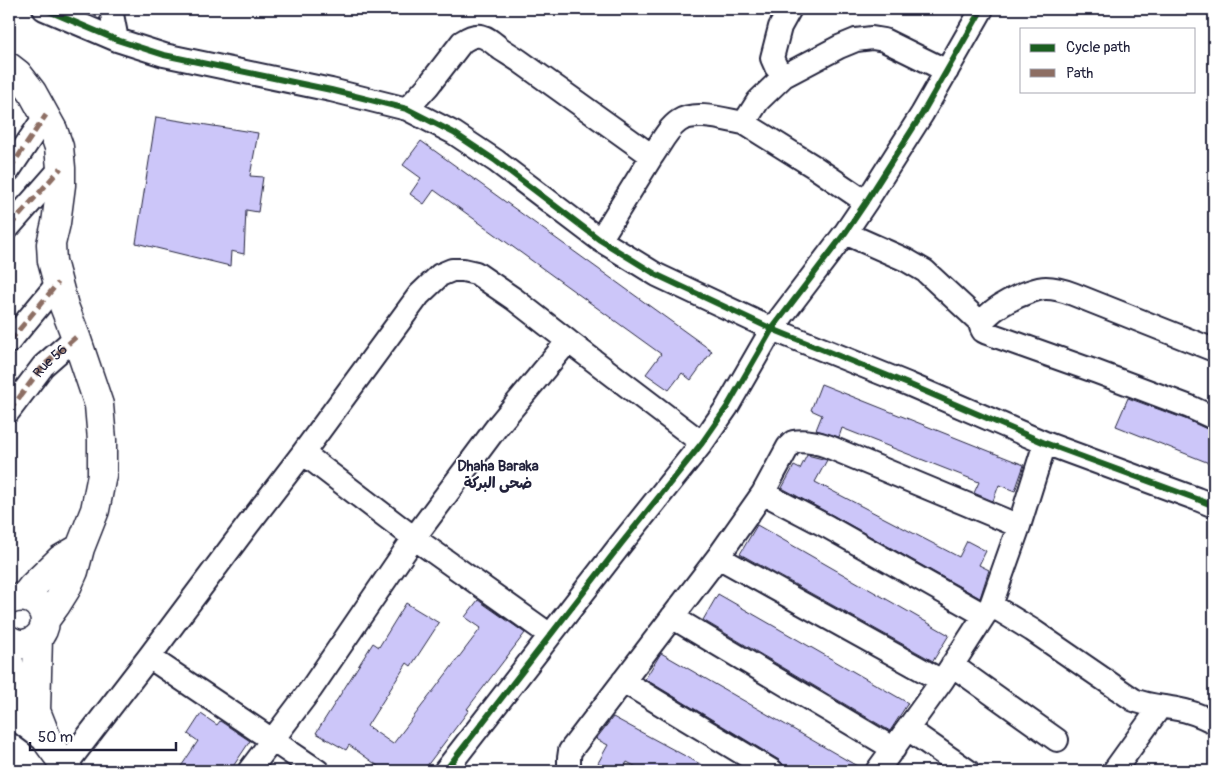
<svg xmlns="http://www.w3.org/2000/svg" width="1223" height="780" font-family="Pangolin,'Playpen Sans Arabic',sans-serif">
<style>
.building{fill:#ccc6f9;stroke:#22223b}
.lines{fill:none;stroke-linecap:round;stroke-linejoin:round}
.minor-casing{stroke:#22223b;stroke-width:26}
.tertiary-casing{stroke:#22223b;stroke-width:31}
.minor{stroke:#fff;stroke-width:22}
.tertiary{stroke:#fff;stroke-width:28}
.quiet{stroke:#8d6e63;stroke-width:5;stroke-dasharray:10 5;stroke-linecap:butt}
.cycleway-casing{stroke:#fff;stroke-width:9}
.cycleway{stroke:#1b5e20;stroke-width:6}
.labels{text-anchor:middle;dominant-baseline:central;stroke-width:4;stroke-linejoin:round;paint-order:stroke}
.street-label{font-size:14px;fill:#22223b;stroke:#fff}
.neighbourhood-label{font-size:15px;font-weight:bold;fill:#22223b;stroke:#fff}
</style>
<rect width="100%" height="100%" fill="#fff"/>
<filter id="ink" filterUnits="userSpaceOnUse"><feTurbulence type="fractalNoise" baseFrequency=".02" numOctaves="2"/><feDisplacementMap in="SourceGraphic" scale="10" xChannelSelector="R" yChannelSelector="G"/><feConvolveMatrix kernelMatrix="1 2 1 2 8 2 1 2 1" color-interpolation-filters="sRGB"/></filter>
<g filter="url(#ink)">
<path class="building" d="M 156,117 L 258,133 L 250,176 L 263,177 L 258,212 L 246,210 L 244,254 L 231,251 L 230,266 L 136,243 Z
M 421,141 L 712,351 L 691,380 L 682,373 L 669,390 L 646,374 L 661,354 L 434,190 L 424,204 L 410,194 L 421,178 L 403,165 Z
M 821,384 L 1024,465 L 1015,491 L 999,485 L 993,501 L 974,493 L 979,482 L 842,428 L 839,437 L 816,430 L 822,415 L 811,410 Z
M 1128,398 L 1185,419 L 1209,430 L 1214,431 L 1214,465 L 1116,426 Z
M 807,455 L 827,460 L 815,482 L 959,557 L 967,541 L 986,551 L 979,565 L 989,570 L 980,598 L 834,516 L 782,488 L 794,466 L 800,469 Z
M 757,525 L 949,635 L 933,661 L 740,554 Z
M 718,594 L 908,703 L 890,731 L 703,620 Z
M 478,600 L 525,633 L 467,709 L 469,710 L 423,771 L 385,771 L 349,745 L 346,750 L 316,733 L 373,643 L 379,647 L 406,603 L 439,623 L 411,666 L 407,663 L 367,726 L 393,744 L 481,628 L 465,617 Z
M 661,653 L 864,770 L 864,771 L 788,771 L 785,770 L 783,764 L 779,760 L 645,679 Z
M 201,714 L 217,725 L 220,721 L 250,741 L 230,771 L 178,771 L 198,741 L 188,734 Z
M 613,717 L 713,771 L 644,771 L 627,762 L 622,771 L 613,771 L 598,763 L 608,745 L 596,739 Z"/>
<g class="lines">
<defs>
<path id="minor" d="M 44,9 L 117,40 L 164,55 L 331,90 L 407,109 L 454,133 L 496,161 L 600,240 L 657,275 L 772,329 L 908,384 L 1045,443 L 1197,499 L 1214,506
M 111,9 L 117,40
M 784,76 L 776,67 L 772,58 L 780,27 L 790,9
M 407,109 L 428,86 L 462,42 C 480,30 486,37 501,49 C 507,53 514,57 521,62 L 652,156 C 660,145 667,129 679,121 C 695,110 726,120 744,123 L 758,101 L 784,76 L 839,47 L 856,40 L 872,38 L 884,40 L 947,71
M 744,123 L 813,166 L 866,202
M 9,170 L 46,115
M 9,227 L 61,168
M 845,233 L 906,260 L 925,271 L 981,323
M 600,240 L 652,156
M 9,342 L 58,283
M 1214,350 L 1073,294 C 1065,291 1056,288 1046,288 C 1030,288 983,310 981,327 L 983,331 L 987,333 L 1097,372 L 1190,407 L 1214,418
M 9,411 L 43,366 L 76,337
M 303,453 L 414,538 L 550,635
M 763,493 L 828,527 L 984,615
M 718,557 L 942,681
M 991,605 L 1032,630 L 1134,700 C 1149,706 1161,706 1177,709 C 1190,711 1202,716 1214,722
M 672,617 L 894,749
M 149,657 L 318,771
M 952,665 L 1057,740
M 623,681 L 772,771
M 9,714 L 49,744
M 908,729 L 968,771
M 65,766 L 149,657 L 247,526 L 303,453 L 419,295 L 440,275 L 452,270 L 463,270 L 476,273 L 514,299 L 568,341
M 249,771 L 311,689 L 414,538 L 496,428 L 568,341 L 702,443
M 445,771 L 621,544 L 702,443 L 727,407 L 772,329 L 845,233 L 866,202 L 922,114 L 982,9
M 569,771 L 569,758 L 570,751 L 718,557 L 763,493 L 788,447 L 793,442 C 805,440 815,442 827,446 L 1019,526
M 877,771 L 942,681 L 991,605 L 1019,526 L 1045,443
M 1114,771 L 1160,707"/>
<path id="tertiary" d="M 9,67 L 18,74 L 32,92 L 53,130 L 59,147 L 61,168 L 61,185 L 56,223 L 51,244 L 52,261 L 64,306 L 76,337 L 99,405 L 102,440 L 102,475 L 95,510 L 80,548 L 74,571 L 66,589 L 56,605 L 45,620
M 25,596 L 32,587 L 61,559 L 80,548
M 9,600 C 44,586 59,633 28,643 C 21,645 15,644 9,640
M 9,662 L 11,674 L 16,687 L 36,711 L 49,744 L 69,771
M 36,711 L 38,637"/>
</defs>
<use href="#minor" class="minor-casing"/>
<use href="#tertiary" class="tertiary-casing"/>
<use href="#minor" class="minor"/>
<use href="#tertiary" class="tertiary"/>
<g class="quiet">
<path d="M 9,170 L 46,115"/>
<path d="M 9,227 L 61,168"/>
<path d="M 9,342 L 58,283"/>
<path id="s1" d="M 9,411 L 43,366 L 76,337"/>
</g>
<defs>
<path id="cycleway" d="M 44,9 L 117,40 L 164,55 L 331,90 L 407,109 L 454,133 L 496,161 L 600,240 L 657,275 L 772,329 L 908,384 L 1045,443 L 1197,499 L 1214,506
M 445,771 L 621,544 L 702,443 L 727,407 L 772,329 L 845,233 L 866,202 L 922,114 L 982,9"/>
</defs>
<use href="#cycleway" class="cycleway-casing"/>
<use href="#cycleway" class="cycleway"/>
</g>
</g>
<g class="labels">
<g class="street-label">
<text stroke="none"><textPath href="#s1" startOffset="65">Rue 56</textPath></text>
</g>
<g class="neighbourhood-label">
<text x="498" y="466">Dhaha Baraka<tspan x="498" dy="17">ضحى البركة</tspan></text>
</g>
</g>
<rect width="1223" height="780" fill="none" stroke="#fff" stroke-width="30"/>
<rect x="15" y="15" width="1193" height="750" fill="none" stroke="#22223b" stroke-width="2" filter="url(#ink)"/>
<rect x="1020" y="28" width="175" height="65" fill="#ffffff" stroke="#a7a7b1"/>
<rect x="1030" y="44" width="25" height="8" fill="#1b5e20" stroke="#a7a7b1"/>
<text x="1066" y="52" font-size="15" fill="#22223b">Cycle path</text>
<rect x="1030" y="69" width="25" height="8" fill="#8d6e63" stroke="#a7a7b1"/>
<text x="1066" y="78" font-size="15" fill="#22223b">Path</text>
<path d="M30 742v8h146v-8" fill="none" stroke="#22223b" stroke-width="2.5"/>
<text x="38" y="742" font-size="15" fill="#22223b" stroke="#ffffff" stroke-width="4" paint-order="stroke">50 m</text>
</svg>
